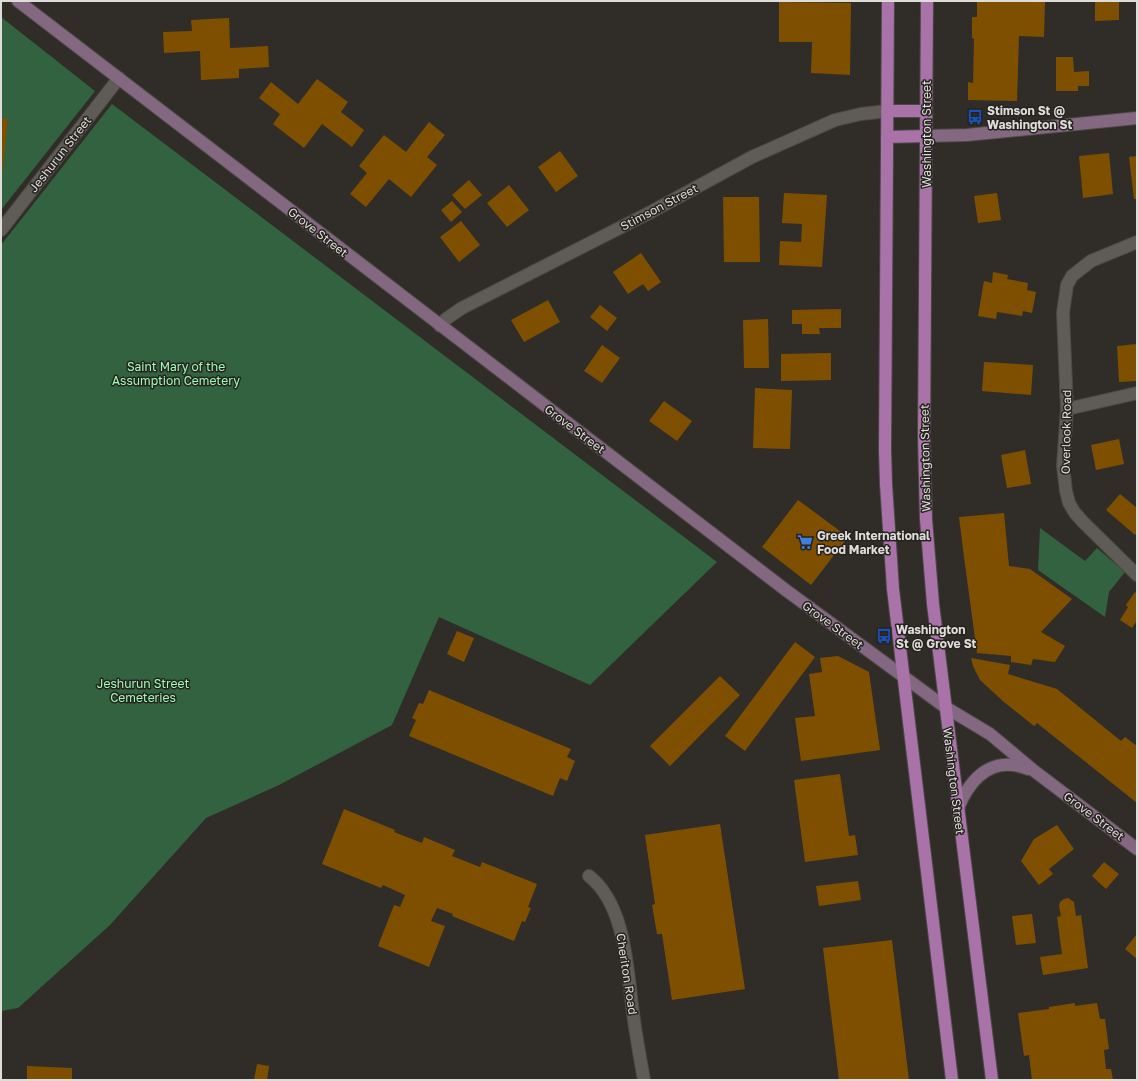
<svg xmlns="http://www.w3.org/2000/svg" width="1138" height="1081" font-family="'Golos Text',sans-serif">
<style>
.green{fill:#32623f}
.building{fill:#7f4f00}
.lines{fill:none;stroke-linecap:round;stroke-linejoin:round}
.street-casing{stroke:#4c4946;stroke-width:14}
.secondary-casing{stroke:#4c4946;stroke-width:14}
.primary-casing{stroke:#4c4946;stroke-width:14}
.street{stroke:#5f5c58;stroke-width:12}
.secondary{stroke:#846780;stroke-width:12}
.primary{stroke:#a972a8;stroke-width:12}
.labels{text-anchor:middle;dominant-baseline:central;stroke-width:3;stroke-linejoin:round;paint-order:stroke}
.poi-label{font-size:12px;font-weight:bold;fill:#dfddda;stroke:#262320;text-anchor:start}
.street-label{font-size:12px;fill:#dfddda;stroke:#262320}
.park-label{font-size:12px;fill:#9ffdb6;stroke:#262320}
</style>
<rect width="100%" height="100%" fill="#302d29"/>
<path class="green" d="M 1,17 L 95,91 L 1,210 Z
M 112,104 L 717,562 L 590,685 L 439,617 L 392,725 L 279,785 L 206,818 L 110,925 L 18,1008 L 1,1011 L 1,245 Z
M 1040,528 L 1085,561 L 1097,548 L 1125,572 L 1109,592 L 1105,617 L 1038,570 Z"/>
<path class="building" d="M 977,1 L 1045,1 L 1044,37 L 1019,36 L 1017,101 L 968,100 L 968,82 L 973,83 L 974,39 L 972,38 L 972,17 L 977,17 Z
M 1095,1 L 1119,1 L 1119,20 L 1095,21 Z
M 779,2 L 851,3 L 850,75 L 811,73 L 812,42 L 779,42 Z
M 229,18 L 230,48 L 268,46 L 269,67 L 239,69 L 239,78 L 201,80 L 200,51 L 164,53 L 163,32 L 192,31 L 191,20 Z
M 1056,57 L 1073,57 L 1074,72 L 1089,71 L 1089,86 L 1078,86 L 1078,91 L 1056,91 Z
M 317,79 L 348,102 L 341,112 L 364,130 L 352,147 L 322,124 L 304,148 L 273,124 L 280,114 L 259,98 L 271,82 L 298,104 Z
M 1,118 L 8,119 L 2,175 L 1,175 Z
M 429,122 L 445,135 L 427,157 L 437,165 L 411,197 L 389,179 L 366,207 L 350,194 L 367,173 L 359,166 L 384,135 L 406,152 Z
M 560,151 L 578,176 L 556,192 L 538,167 Z
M 1109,153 L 1113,194 L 1083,198 L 1079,156 Z
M 1137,156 L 1137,199 L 1134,199 L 1129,157 Z
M 469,180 L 482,195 L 465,209 L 452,195 Z
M 509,185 L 529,210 L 507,227 L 487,203 Z
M 784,193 L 827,195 L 822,267 L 779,265 L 780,241 L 801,242 L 802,224 L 782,223 Z
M 997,193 L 1001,220 L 978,223 L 974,196 Z
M 723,197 L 759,197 L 760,262 L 724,262 Z
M 452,201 L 462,212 L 451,222 L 441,210 Z
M 461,221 L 480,245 L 459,262 L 440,237 Z
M 641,253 L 661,282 L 648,291 L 643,284 L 628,294 L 613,272 Z
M 993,272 L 1008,275 L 1007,279 L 1028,283 L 1027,290 L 1036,292 L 1032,313 L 1023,311 L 1022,316 L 997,312 L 996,319 L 978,316 L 984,281 L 992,283 Z
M 548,300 L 560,322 L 524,342 L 511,320 Z
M 600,305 L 617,318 L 607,331 L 590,317 Z
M 841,309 L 841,328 L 819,328 L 820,334 L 802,334 L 802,324 L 792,324 L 792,310 Z
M 768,319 L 769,368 L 744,368 L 743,320 Z
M 1137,344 L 1137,381 L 1119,382 L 1117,346 Z
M 602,345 L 620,358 L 602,383 L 584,371 Z
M 831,353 L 831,380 L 781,381 L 781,354 Z
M 984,362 L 1033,365 L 1031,395 L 982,391 Z
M 755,388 L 792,390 L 790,449 L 753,448 Z
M 664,401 L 692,421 L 677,441 L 649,421 Z
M 1119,439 L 1124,464 L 1096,470 L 1091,445 Z
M 1025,450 L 1031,484 L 1007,488 L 1001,455 Z
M 1120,494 L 1137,508 L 1137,532 L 1135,535 L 1106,510 Z
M 798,500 L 848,537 L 811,585 L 762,547 Z
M 1004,513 L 1009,566 L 1030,569 L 1072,599 L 1041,632 L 1065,646 L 1055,662 L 1033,659 L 1031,665 L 1011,662 L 1011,656 L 977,653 L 964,557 L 959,517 Z
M 1135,592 L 1137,594 L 1137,623 L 1136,622 L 1132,628 L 1120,620 L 1128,607 L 1126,605 Z
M 457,631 L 474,638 L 464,662 L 447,654 Z
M 795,642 L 815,657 L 745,751 L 725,736 Z
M 838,656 L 869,672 L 880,750 L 801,761 L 795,718 L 815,716 L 809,674 L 822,672 L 820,658 Z
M 971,658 L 1010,665 L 1008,674 L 1057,689 L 1121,741 L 1125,737 L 1137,746 L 1137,803 L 1037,723 L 1034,726 L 1004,702 L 980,680 L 973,666 Z
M 720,676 L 740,695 L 670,766 L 650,746 Z
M 429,690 L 571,749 L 567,757 L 575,761 L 567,781 L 560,778 L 553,796 L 409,736 L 416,720 L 412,718 L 419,703 L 423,704 Z
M 840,774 L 849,836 L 855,835 L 858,855 L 805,862 L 794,780 Z
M 344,809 L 395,830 L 394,832 L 422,843 L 424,837 L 455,850 L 452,856 L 480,867 L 482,862 L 537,884 L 528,907 L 531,908 L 525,922 L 522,921 L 514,941 L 452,916 L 453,914 L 437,908 L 431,921 L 445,926 L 429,967 L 378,946 L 394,905 L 400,907 L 405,895 L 383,885 L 381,888 L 322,864 Z
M 720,824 L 745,989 L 672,1000 L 662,934 L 657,934 L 652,905 L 655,904 L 645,835 Z
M 1057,825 L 1074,849 L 1049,869 L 1053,874 L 1039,885 L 1021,861 L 1034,839 Z
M 1104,862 L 1119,874 L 1106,889 L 1092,876 Z
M 858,881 L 861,900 L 819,906 L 816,886 Z
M 1068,898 L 1074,902 L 1076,916 L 1081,915 L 1088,968 L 1043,975 L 1040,957 L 1062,954 L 1057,917 L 1061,916 L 1059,906 L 1060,902 L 1064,899 Z
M 1032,914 L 1036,943 L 1016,945 L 1012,916 Z
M 1137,934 L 1137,959 L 1125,949 Z
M 892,940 L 909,1080 L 839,1080 L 823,948 Z
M 1075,1003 L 1075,1006 L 1097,1003 L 1100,1019 L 1105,1019 L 1109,1049 L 1104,1050 L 1106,1069 L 1111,1069 L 1113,1080 L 1032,1080 L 1029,1055 L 1024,1056 L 1018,1013 L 1049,1009 L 1049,1007 Z
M 257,1064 L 269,1066 L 267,1080 L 254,1080 Z
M 27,1066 L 72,1068 L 72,1080 L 27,1080 Z"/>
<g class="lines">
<defs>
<path id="street" d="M 1,230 L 119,78
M 1137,242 L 1091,261 L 1072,276 L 1067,285 L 1063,313 L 1067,409 L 1063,466 L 1066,491 L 1069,503 L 1075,513 L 1083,522 L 1137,575
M 440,326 L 446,319 L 462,308 L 649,213 L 752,157 L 835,120 L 861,114 L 887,111
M 1067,409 L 1137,393
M 589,876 C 626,905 627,970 633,1013 C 636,1036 640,1058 644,1080"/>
<path id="secondary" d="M 18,1 L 787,591 L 945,707 L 990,734 L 1033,770 L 1137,849
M 926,136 L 967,135 L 1137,118
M 958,808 C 971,777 993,755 1028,769"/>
<path id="primary" d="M 888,1 L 885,450 L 886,484 L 893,589 L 952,1080
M 927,1 L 924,437 L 926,519 L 933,604 L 992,1080
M 887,111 L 926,111
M 887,137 L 926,136"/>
</defs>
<use href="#street" class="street-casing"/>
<use href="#secondary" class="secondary-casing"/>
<use href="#primary" class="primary-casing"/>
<use href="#street" class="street"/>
<use href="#secondary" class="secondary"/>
<use href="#primary" class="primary"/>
</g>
<defs>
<symbol id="bus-bare" viewBox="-9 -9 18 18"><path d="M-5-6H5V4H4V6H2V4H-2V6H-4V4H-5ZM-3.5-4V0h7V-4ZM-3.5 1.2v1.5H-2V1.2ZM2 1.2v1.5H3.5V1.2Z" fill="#1a4fb4" stroke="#262320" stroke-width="2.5" paint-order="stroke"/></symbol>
<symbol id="supermarket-bare" viewBox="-9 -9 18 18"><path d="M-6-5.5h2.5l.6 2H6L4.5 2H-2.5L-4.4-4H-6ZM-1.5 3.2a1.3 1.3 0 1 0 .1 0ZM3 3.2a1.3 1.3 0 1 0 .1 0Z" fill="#3f7fe0" stroke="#262320" stroke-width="2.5" paint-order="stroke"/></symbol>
</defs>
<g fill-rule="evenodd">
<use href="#bus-bare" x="964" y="106" width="22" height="22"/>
<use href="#supermarket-bare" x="794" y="531" width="22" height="22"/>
<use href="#bus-bare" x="873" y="625" width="22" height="22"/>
</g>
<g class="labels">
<g class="poi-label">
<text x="987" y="110">Stimson St @<tspan x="987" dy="14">Washington St</tspan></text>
<text x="817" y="535">Greek International<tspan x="817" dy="14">Food Market</tspan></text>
<text x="896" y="629">Washington<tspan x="896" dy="14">St @ Grove St</tspan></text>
</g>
<g class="street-label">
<text transform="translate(926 134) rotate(-90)">Washington Street</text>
<text transform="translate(60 154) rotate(-52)">Jeshurun Street</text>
<text transform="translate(659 207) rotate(-28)">Stimson Street</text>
<text transform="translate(318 232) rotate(38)">Grove Street</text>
<text transform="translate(575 429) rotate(37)">Grove Street</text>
<text transform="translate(1066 432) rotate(-89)">Overlook Road</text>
<text transform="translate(925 458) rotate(-91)">Washington Street</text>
<text transform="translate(833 625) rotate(36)">Grove Street</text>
<text transform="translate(954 781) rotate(83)">Washington Street</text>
<text transform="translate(1094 816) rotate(37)">Grove Street</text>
<text transform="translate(627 974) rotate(81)">Cheriton Road</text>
</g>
<g class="park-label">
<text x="176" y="366">Saint Mary of the<tspan x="176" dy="14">Assumption Cemetery</tspan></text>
<text x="143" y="683">Jeshurun Street<tspan x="143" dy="14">Cemeteries</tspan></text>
</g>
</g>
<rect width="1138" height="1081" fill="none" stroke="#dfddda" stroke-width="4"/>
</svg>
